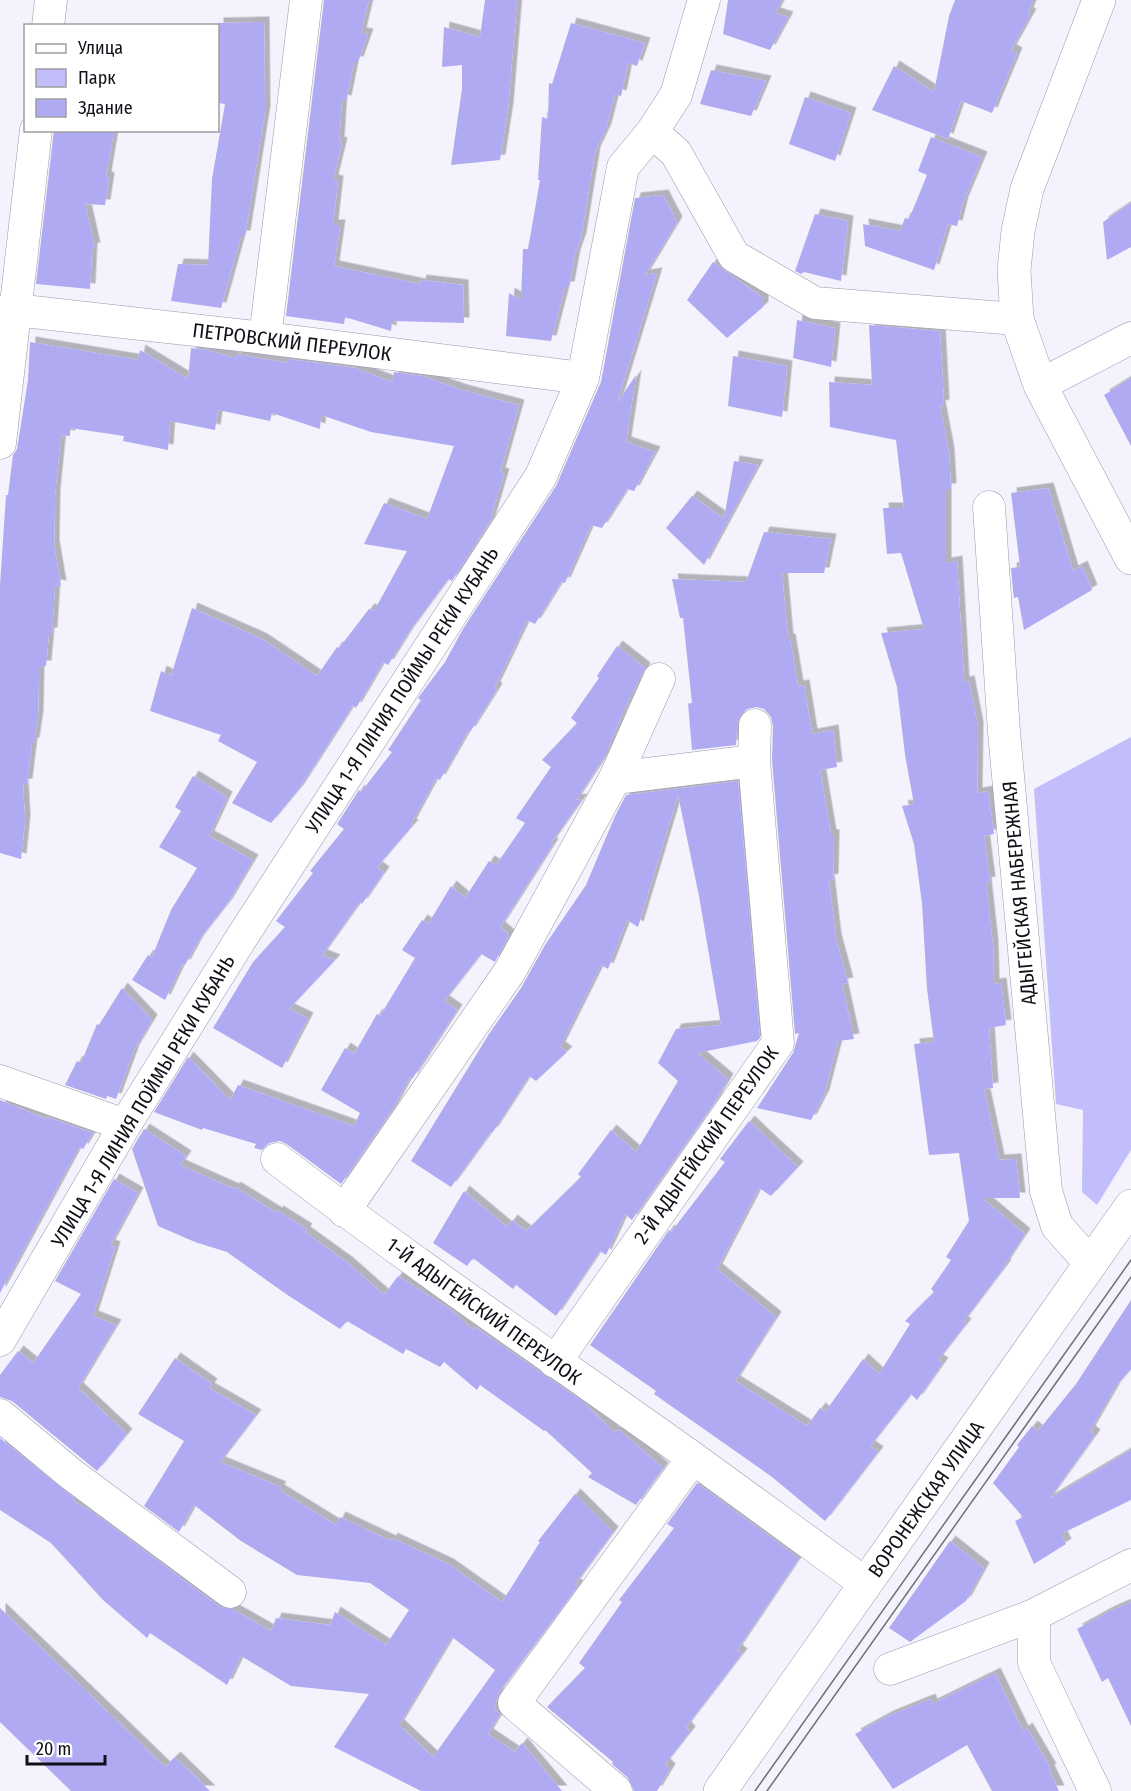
<svg xmlns="http://www.w3.org/2000/svg" width="1131" height="1791" font-family="'Fira Sans Condensed',sans-serif">
<style>
.green{fill:#c2befb}
.building{fill:#b0aaf2;fill-rule:evenodd;filter:url(#shadow)}
.lines{fill:none;stroke-linecap:round;stroke-linejoin:round}
.minor-casing{stroke:#9998ad;stroke-width:33}
.tertiary-casing{stroke:#9998ad;stroke-width:34}
.minor{stroke:#fff;stroke-width:32}
.tertiary{stroke:#fff;stroke-width:33}
.tram{stroke:#6f6f78;stroke-width:1.5}
.labels{text-anchor:middle;dominant-baseline:central;stroke-width:6;stroke-linejoin:round;paint-order:stroke}
.street-label{font-size:20px;fill:#101018;stroke:#fff}
</style>
<defs>
<filter id="shadow"><feDropShadow dx="5.5" dy="-5.5" stdDeviation="0" flood-color="#0004"/></filter>
</defs>
<rect width="100%" height="100%" fill="#f4f3fd"/>
<path class="green" d="M 1131,737 L 1131,1150 L 1097,1205 L 1082,1192 L 1083,1110 L 1056,1104 L 1034,789 Z"/>
<path class="building" d="M 324,0 L 369,0 L 361,33 L 368,34 L 358,62 L 354,62 L 346,101 L 342,100 L 339,142 L 342,143 L 333,180 L 338,181 L 333,225 L 340,225 L 334,266 L 420,284 L 421,280 L 463,285 L 464,323 L 392,321 L 391,331 L 345,317 L 344,324 L 286,316 Z
M 485,0 L 517,0 L 508,108 L 500,160 L 451,165 L 462,89 L 462,65 L 442,67 L 444,27 L 480,37 Z
M 728,0 L 782,0 L 775,13 L 788,17 L 770,50 L 723,34 Z
M 955,0 L 1033,0 L 1028,13 L 1031,14 L 1011,50 L 1017,53 L 992,113 L 961,101 L 948,139 L 872,110 L 894,66 L 934,92 L 949,16 Z
M 264,22 L 265,111 L 245,236 L 241,236 L 221,308 L 171,301 L 178,264 L 208,265 L 212,179 L 225,104 L 218,103 L 218,23 Z
M 571,23 L 645,43 L 637,66 L 628,63 L 621,96 L 615,94 L 606,129 L 595,152 L 581,238 L 575,255 L 569,287 L 565,287 L 551,341 L 506,336 L 509,293 L 521,300 L 523,249 L 528,249 L 540,180 L 538,180 L 542,117 L 548,119 L 549,83 L 552,84 Z
M 711,70 L 766,81 L 751,116 L 700,104 Z
M 805,97 L 851,113 L 835,161 L 789,144 Z
M 54,130 L 114,130 L 106,177 L 109,178 L 105,205 L 85,204 L 95,248 L 92,248 L 90,289 L 36,284 Z
M 931,137 L 982,157 L 963,202 L 957,226 L 948,224 L 934,270 L 865,246 L 863,224 L 900,231 L 905,218 L 909,219 L 927,175 L 918,171 Z
M 663,195 L 677,222 L 645,275 L 657,273 L 617,403 L 636,375 L 626,442 L 655,452 L 634,491 L 627,489 L 602,528 L 591,525 L 565,583 L 561,582 L 535,624 L 527,620 L 495,687 L 497,689 L 470,732 L 468,731 L 440,780 L 436,778 L 411,824 L 413,825 L 377,867 L 384,872 L 362,904 L 360,902 L 322,955 L 335,960 L 289,1009 L 308,1018 L 282,1068 L 213,1028 L 253,962 L 285,927 L 276,921 L 313,873 L 310,871 L 344,829 L 337,824 L 359,790 L 361,792 L 392,752 L 388,750 L 421,700 L 418,698 L 445,662 L 463,629 L 556,486 L 601,382 L 635,198 Z
M 1131,203 L 1131,247 L 1107,260 L 1103,222 Z
M 815,214 L 848,221 L 841,281 L 804,272 L 801,274 L 795,271 Z
M 713,262 L 763,298 L 763,307 L 727,338 L 687,300 Z
M 797,320 L 835,328 L 831,367 L 793,358 Z
M 869,325 L 940,331 L 944,405 L 940,406 L 949,453 L 951,489 L 946,489 L 946,563 L 957,561 L 964,682 L 969,681 L 978,727 L 977,793 L 988,791 L 994,834 L 984,836 L 990,882 L 986,883 L 993,946 L 994,984 L 1001,983 L 1006,1025 L 989,1028 L 993,1088 L 984,1089 L 999,1160 L 1016,1159 L 1020,1198 L 982,1198 L 1025,1234 L 1005,1264 L 1006,1265 L 963,1322 L 966,1324 L 938,1360 L 943,1363 L 917,1400 L 911,1394 L 870,1446 L 878,1452 L 825,1521 L 772,1477 L 654,1394 L 656,1391 L 590,1345 L 669,1230 L 671,1232 L 725,1162 L 720,1159 L 749,1121 L 798,1167 L 771,1196 L 759,1188 L 717,1269 L 776,1317 L 735,1381 L 807,1426 L 820,1408 L 825,1412 L 863,1359 L 879,1374 L 910,1324 L 905,1321 L 934,1292 L 931,1289 L 951,1260 L 946,1257 L 969,1221 L 959,1153 L 929,1155 L 914,1044 L 934,1042 L 927,989 L 922,903 L 914,844 L 902,806 L 914,804 L 905,755 L 897,687 L 881,633 L 924,629 L 901,553 L 887,554 L 883,508 L 904,508 L 896,440 L 830,427 L 829,382 L 872,385 Z
M 30,342 L 138,360 L 140,350 L 188,379 L 191,348 L 206,350 L 236,358 L 236,354 L 288,363 L 288,359 L 355,368 L 392,382 L 394,372 L 422,376 L 462,390 L 519,405 L 500,473 L 504,474 L 490,521 L 452,581 L 448,579 L 408,633 L 388,665 L 383,662 L 356,708 L 353,705 L 299,789 L 271,823 L 232,803 L 257,762 L 218,741 L 221,735 L 150,711 L 161,671 L 171,676 L 192,608 L 262,639 L 317,676 L 337,647 L 339,648 L 369,609 L 374,611 L 407,551 L 364,544 L 384,503 L 427,519 L 454,446 L 371,432 L 321,415 L 320,429 L 272,413 L 270,421 L 218,410 L 215,430 L 170,421 L 168,450 L 123,441 L 124,436 L 70,428 L 70,436 L 61,435 L 55,494 L 54,545 L 61,586 L 55,585 L 52,633 L 49,633 L 46,666 L 39,666 L 38,716 L 34,743 L 32,743 L 27,784 L 23,784 L 25,821 L 21,859 L 0,853 L 0,585 L 6,495 L 8,495 L 13,455 L 17,449 L 28,380 Z
M 733,356 L 787,366 L 782,417 L 728,406 Z
M 1131,378 L 1131,446 L 1104,395 Z
M 734,461 L 758,465 L 704,565 L 666,528 L 692,496 L 724,519 Z
M 1048,488 L 1073,571 L 1082,566 L 1092,590 L 1024,630 L 1018,597 L 1014,598 L 1013,591 L 1011,568 L 1020,567 L 1011,493 Z
M 764,532 L 831,539 L 824,573 L 782,573 L 788,639 L 790,639 L 798,686 L 804,685 L 812,734 L 833,730 L 837,767 L 820,770 L 831,835 L 834,835 L 833,879 L 829,880 L 836,939 L 848,983 L 842,984 L 854,1039 L 838,1041 L 824,1095 L 811,1120 L 757,1108 L 793,1053 L 799,1033 L 795,1034 L 772,760 L 773,726 L 771,717 L 764,709 L 756,707 L 747,709 L 740,715 L 737,724 L 736,745 L 692,750 L 688,703 L 690,704 L 690,703 L 692,703 L 683,618 L 680,618 L 672,579 L 746,582 Z
M 617,646 L 645,668 L 623,712 L 605,756 L 576,800 L 582,799 L 551,843 L 553,844 L 500,927 L 509,935 L 495,962 L 481,954 L 444,1001 L 457,1010 L 412,1079 L 410,1077 L 392,1110 L 341,1184 L 288,1145 L 280,1141 L 269,1143 L 262,1150 L 254,1148 L 256,1144 L 203,1128 L 202,1130 L 154,1112 L 188,1057 L 230,1100 L 238,1085 L 354,1126 L 360,1113 L 321,1090 L 345,1048 L 354,1054 L 377,1014 L 380,1016 L 415,958 L 402,950 L 422,920 L 428,924 L 451,886 L 465,898 L 489,861 L 496,865 L 525,823 L 516,818 L 551,767 L 542,760 L 577,723 L 571,718 L 599,678 L 597,676 Z
M 193,776 L 227,797 L 209,836 L 253,860 L 227,904 L 198,941 L 185,965 L 182,964 L 165,1000 L 132,980 L 148,955 L 152,957 L 171,910 L 197,868 L 159,847 L 181,811 L 175,807 Z
M 738,781 L 760,1038 L 757,1041 L 697,1053 L 728,1079 L 714,1103 L 632,1220 L 625,1214 L 606,1255 L 600,1251 L 556,1316 L 516,1285 L 513,1289 L 473,1258 L 467,1266 L 433,1243 L 464,1191 L 507,1227 L 512,1220 L 526,1231 L 581,1177 L 578,1174 L 611,1130 L 636,1152 L 678,1081 L 658,1063 L 676,1029 L 721,1025 L 699,896 L 678,795 L 638,927 L 627,920 L 608,969 L 601,965 L 560,1047 L 567,1052 L 536,1081 L 529,1076 L 492,1133 L 491,1132 L 451,1187 L 411,1161 L 489,1034 L 521,988 L 545,945 L 586,885 L 615,816 L 626,795 Z
M 122,988 L 152,1020 L 134,1050 L 116,1099 L 107,1096 L 106,1099 L 65,1085 L 77,1061 L 81,1063 L 97,1024 L 99,1025 Z
M 0,1100 L 46,1119 L 47,1117 L 93,1133 L 83,1149 L 79,1147 L 0,1293 Z
M 144,1129 L 186,1156 L 180,1165 L 234,1189 L 235,1187 L 277,1213 L 278,1211 L 307,1229 L 305,1232 L 348,1263 L 384,1295 L 398,1276 L 450,1309 L 473,1330 L 475,1327 L 582,1401 L 615,1433 L 618,1429 L 663,1468 L 636,1505 L 588,1477 L 592,1473 L 545,1430 L 544,1431 L 480,1385 L 477,1390 L 444,1362 L 440,1367 L 406,1349 L 403,1354 L 347,1321 L 340,1329 L 286,1294 L 227,1252 L 195,1242 L 158,1226 L 132,1149 Z
M 114,1179 L 138,1193 L 110,1245 L 115,1247 L 93,1316 L 116,1325 L 78,1388 L 127,1434 L 97,1471 L 12,1401 L 0,1397 L 0,1375 L 18,1351 L 33,1363 L 81,1294 L 55,1281 Z
M 1131,1300 L 1131,1369 L 1116,1386 L 1090,1431 L 1095,1435 L 1049,1499 L 1131,1450 L 1131,1500 L 1061,1534 L 1066,1544 L 1034,1564 L 1015,1521 L 1023,1517 L 993,1483 L 1019,1447 L 1017,1445 L 1032,1426 L 1038,1431 L 1076,1384 Z
M 175,1358 L 212,1384 L 209,1388 L 256,1415 L 220,1462 L 281,1487 L 279,1490 L 336,1525 L 340,1517 L 391,1541 L 392,1538 L 448,1564 L 502,1602 L 540,1542 L 538,1541 L 575,1494 L 613,1532 L 575,1584 L 578,1586 L 499,1692 L 494,1708 L 500,1714 L 488,1734 L 515,1752 L 522,1743 L 562,1791 L 421,1791 L 334,1747 L 369,1694 L 291,1686 L 241,1656 L 227,1685 L 150,1633 L 147,1638 L 103,1600 L 51,1543 L 0,1510 L 0,1438 L 75,1499 L 73,1501 L 91,1511 L 220,1607 L 232,1609 L 271,1631 L 276,1618 L 330,1625 L 335,1612 L 386,1645 L 409,1610 L 370,1583 L 297,1575 L 241,1541 L 194,1505 L 179,1532 L 144,1506 L 184,1441 L 138,1414 ZM 452,1637 L 495,1670 L 433,1757 L 399,1725 Z
M 697,1483 L 799,1558 L 737,1650 L 742,1654 L 686,1727 L 690,1732 L 665,1764 L 670,1769 L 657,1791 L 634,1791 L 628,1778 L 612,1764 L 613,1762 L 547,1707 L 585,1668 L 579,1663 L 622,1602 L 619,1600 L 674,1528 L 667,1524 Z
M 950,1541 L 984,1568 L 966,1601 L 910,1642 L 889,1628 Z
M 1131,1602 L 1131,1726 L 1108,1678 L 1102,1682 L 1077,1629 L 1110,1611 Z
M 0,1608 L 165,1767 L 175,1757 L 210,1791 L 71,1791 L 0,1722 Z
M 995,1673 L 1023,1731 L 1027,1728 L 1051,1769 L 1049,1770 L 1059,1791 L 992,1791 L 967,1745 L 893,1789 L 855,1734 L 888,1716 L 930,1699 L 932,1704 Z"/>
<g class="lines">
<defs>
<path id="minor" d="M 48,26 L 51,0
M 652,132 L 676,153 L 734,256 L 815,303 L 1017,319
M 0,312 L 15,310 L 265,338 L 583,378
M 265,338 L 306,0
M 1040,385 L 1131,338
M 0,443 L 36,130
M 989,507 L 1004,732 L 1046,1191 L 1057,1226 L 1091,1264
M 615,778 L 754,761
M 0,1081 L 125,1125
M 277,1159 C 413,1263 554,1359 693,1458 C 751,1500 808,1542 866,1584
M 344,1211 L 510,971 L 615,778 L 659,679
M 0,1340 L 125,1125 L 240,940 L 541,476 L 583,378 L 623,167 L 652,132 L 676,95 L 704,0
M 555,1362 L 778,1043 L 754,761 L 755,725
M 0,1415 L 71,1474 L 230,1592
M 1034,1615 L 1034,1663 L 1095,1791
M 890,1669 L 1034,1615 L 1131,1565
M 616,1791 L 514,1703 L 693,1458"/>
<path id="tertiary" d="M 1099,0 L 1027,189 L 1018,231 L 1014,270 L 1017,319 L 1040,385 L 1131,558
M 720,1791 L 1131,1206"/>
</defs>
<use href="#minor" class="minor-casing"/>
<use href="#tertiary" class="tertiary-casing"/>
<use href="#minor" class="minor"/>
<use href="#tertiary" class="tertiary"/>
<path class="tram" d="M 755,1791 L 1131,1260
M 767,1791 L 1131,1277"/>
</g>
<g class="labels">
<g class="street-label">
<text transform="translate(292 342) rotate(7)">ПЕТРОВСКИЙ ПЕРЕУЛОК</text>
<text transform="translate(402 690) rotate(-57)">УЛИЦА 1-Я ЛИНИЯ ПОЙМЫ РЕКИ КУБАНЬ</text>
<text transform="translate(1019 893) rotate(-95)">АДЫГЕЙСКАЯ НАБЕРЕЖНАЯ</text>
<text transform="translate(143 1101) rotate(-59)">УЛИЦА 1-Я ЛИНИЯ ПОЙМЫ РЕКИ КУБАНЬ</text>
<text transform="translate(706 1145) rotate(-55)">2-Й АДЫГЕЙСКИЙ ПЕРЕУЛОК</text>
<text transform="translate(484 1311) rotate(36)">1-Й АДЫГЕЙСКИЙ ПЕРЕУЛОК</text>
<text transform="translate(926 1499) rotate(-55)">ВОРОНЕЖСКАЯ УЛИЦА</text>
</g>
</g>
<rect x="24" y="24" width="195" height="108" fill="#ffffff" stroke="#9f9fa3" stroke-width="1.5"/>
<rect x="36" y="44" width="30" height="9" fill="#ffffff" stroke="#9f9fa3" stroke-width="1.5"/>
<text x="78" y="54" font-size="18" fill="#101018">Улица</text>
<rect x="36" y="69" width="30" height="18" fill="#c2befb" stroke="#9f9fa3" stroke-width="1.5"/>
<text x="78" y="84" font-size="18" fill="#101018">Парк</text>
<rect x="36" y="99" width="30" height="18" fill="#b0aaf2" stroke="#9f9fa3" stroke-width="1.5"/>
<text x="78" y="114" font-size="18" fill="#101018">Здание</text>
<path d="M27 1755v9h78v-9" fill="none" stroke="#101018" stroke-width="3"/>
<text x="36" y="1755" font-size="18" fill="#101018" stroke="#ffffff" stroke-width="4.5" paint-order="stroke">20 m</text>
</svg>
